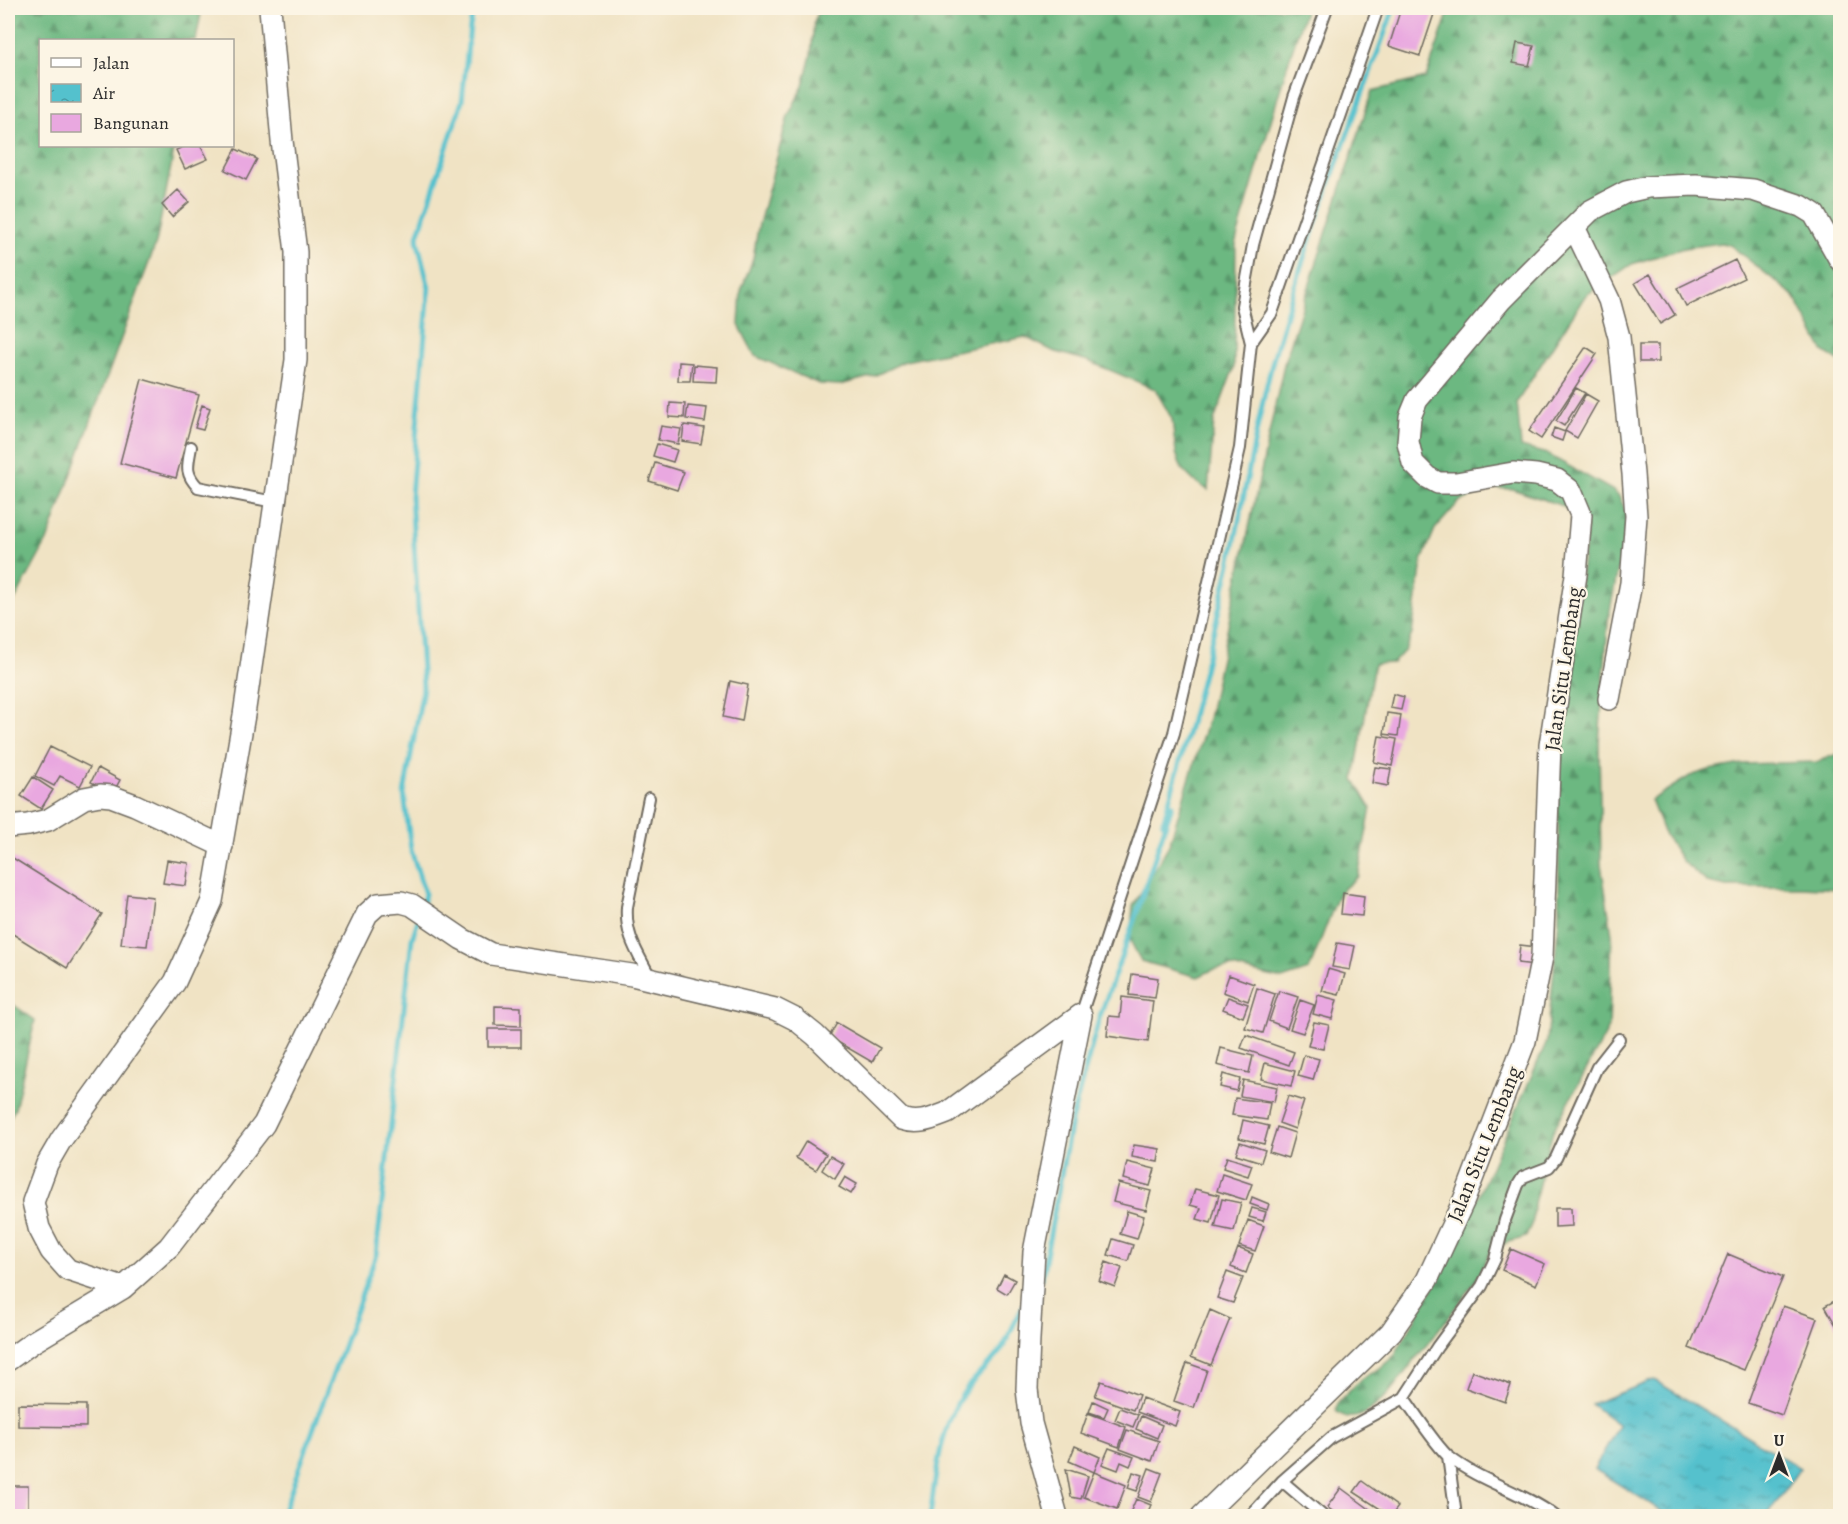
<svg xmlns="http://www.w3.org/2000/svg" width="1848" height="1524" font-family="Alegreya,serif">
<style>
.forest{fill:url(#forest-firs);stroke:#4c7256;stroke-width:1.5}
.water{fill:url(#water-ripples);stroke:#40767c;stroke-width:1.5}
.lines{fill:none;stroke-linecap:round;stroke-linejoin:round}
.stream{stroke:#54c1cd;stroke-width:5}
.building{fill:#e9a8e0}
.service-casing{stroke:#706b61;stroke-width:14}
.minor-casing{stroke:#706b61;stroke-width:24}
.service{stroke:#fff;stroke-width:10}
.minor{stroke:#fff;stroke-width:21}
.labels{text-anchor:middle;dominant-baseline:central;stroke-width:4.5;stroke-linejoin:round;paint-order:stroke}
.street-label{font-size:21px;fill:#2b2b2b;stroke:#fcf5e5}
</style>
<defs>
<pattern id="forest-firs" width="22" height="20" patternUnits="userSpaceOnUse" patternTransform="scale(1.5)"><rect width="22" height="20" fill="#6cb881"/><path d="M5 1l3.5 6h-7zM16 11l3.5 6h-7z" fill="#59966a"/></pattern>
<pattern id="water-ripples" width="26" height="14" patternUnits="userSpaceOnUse" patternTransform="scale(1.5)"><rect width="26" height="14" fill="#54c1cd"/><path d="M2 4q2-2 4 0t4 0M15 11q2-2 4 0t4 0" fill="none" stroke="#469da7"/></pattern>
</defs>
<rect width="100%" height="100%" fill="#fcf5e5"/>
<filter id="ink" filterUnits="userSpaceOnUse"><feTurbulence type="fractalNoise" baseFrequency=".0167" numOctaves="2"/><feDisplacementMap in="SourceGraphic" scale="12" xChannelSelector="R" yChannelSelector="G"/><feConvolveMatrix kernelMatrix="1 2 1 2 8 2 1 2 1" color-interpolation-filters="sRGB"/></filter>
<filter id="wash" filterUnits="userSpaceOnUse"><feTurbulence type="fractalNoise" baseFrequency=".008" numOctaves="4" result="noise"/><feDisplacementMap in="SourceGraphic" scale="24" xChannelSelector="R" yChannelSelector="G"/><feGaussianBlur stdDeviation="1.35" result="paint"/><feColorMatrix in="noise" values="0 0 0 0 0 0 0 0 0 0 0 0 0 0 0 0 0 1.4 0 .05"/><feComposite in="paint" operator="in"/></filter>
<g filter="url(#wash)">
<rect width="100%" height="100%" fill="#f0e3c4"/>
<path class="forest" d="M 8,8 L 202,8 L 196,40 L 40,40 L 40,146 L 175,146 L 156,243 L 47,541 L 8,613 Z
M 820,8 L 1306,8 L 1287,66 L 1236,241 L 1234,367 L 1214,421 L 1208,490 L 1194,481 L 1182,469 L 1176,453 L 1172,419 L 1155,389 L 1088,361 L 1053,351 L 1025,337 L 905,361 L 874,376 L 840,385 L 819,384 L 755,356 L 739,325 L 741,291 L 753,259 L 758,228 L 788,116 L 803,86 L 811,55 L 814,22 Z
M 1450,8 L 1840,8 L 1840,362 L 1823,351 L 1794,296 L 1730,245 L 1721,243 L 1684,248 L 1632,264 L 1585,296 L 1517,402 L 1521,447 L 1547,454 L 1612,490 L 1619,496 L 1628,516 L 1608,621 L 1599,743 L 1601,864 L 1612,934 L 1609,1028 L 1553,1131 L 1534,1203 L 1533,1220 L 1526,1237 L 1493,1247 L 1474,1284 L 1389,1393 C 1375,1407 1355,1428 1336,1411 L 1338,1403 L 1362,1378 L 1379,1369 L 1394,1356 L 1451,1257 L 1547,1041 L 1559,918 L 1558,781 L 1562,715 L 1587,528 L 1563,506 L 1512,489 L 1492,488 L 1459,502 L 1435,529 L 1422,561 L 1412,634 L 1405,650 L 1393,663 L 1374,664 L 1354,779 L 1371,808 L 1358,876 L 1339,893 L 1309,970 L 1282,979 L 1232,967 L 1214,969 L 1198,977 L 1141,961 L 1130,940 L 1133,906 L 1169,845 L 1208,719 L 1284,364 L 1372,91 L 1426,78 Z
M 1840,753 L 1840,889 L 1801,887 L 1727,887 L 1708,883 L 1682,861 L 1663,832 L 1651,800 L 1690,776 L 1709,770 L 1742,764 L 1816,762 Z
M 8,1001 L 35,1020 L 15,1109 L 8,1121 Z"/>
<path class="water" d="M 1654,1380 L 1800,1468 L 1767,1516 L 1670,1516 L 1594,1469 L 1619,1425 L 1591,1404 Z"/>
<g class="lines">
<path class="stream" d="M 422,905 L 425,894 L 411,850 L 404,794 L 423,688 L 411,496 L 429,288 L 417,239 L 462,101 L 470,27 L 474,8
M 1042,1277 L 1071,1122 L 1099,1019 L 1136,915 L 1172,805 L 1163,823 C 1188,734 1211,645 1232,555 C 1247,484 1258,412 1278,342 C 1310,229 1354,118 1394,8
M 282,1516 L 376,1255 L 412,939 L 419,917
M 930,1516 C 936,1474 940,1424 967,1388 C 977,1374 991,1364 1001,1350 C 1010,1337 1014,1320 1024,1305"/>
</g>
<g id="blocks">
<path class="building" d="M 1401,8 L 1436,8 L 1420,56 L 1389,46 Z
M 1517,43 L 1534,46 L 1529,66 L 1513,63 Z
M 185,146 L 201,146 L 208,159 L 185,169 L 176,150 Z
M 236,149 L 257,159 L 246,180 L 225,170 Z
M 178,190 L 189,202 L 172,217 L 162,205 Z
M 1735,260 L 1744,278 L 1686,306 L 1677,288 Z
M 1650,274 L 1675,315 L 1660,324 L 1635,283 Z
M 1639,345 L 1658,345 L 1658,362 L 1639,362 Z
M 1586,347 L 1597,354 L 1541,439 L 1529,431 Z
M 679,362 L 692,363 L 690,381 L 678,381 Z
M 694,365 L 717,367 L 716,382 L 693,381 Z
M 142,379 L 199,395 L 176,478 L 120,463 Z
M 1576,388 L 1585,393 L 1564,426 L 1556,421 Z
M 1586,394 L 1598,401 L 1577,438 L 1565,431 Z
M 670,403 L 685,404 L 684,418 L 669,417 Z
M 202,405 L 210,408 L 203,430 L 195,428 Z
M 688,406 L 707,408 L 705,422 L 686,419 Z
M 684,425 L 704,428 L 701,444 L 682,441 Z
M 661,426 L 681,429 L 678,444 L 658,440 Z
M 1554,428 L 1565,432 L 1562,441 L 1551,437 Z
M 657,444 L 677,450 L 673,462 L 653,456 Z
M 655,463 L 684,472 L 677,490 L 649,481 Z
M 730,681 L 748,685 L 742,721 L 723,717 Z
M 1393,694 L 1404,697 L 1401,710 L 1390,708 Z
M 1387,713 L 1401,715 L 1398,736 L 1384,734 Z
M 1379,736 L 1397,739 L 1392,766 L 1374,762 Z
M 50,747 L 90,767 L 80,786 L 60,776 L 54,786 L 35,776 Z
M 1375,767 L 1391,769 L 1388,786 L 1372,783 Z
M 98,768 L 120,780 L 113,793 L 91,782 Z
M 33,777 L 53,790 L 41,809 L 21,796 Z
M 8,855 L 102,914 L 67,968 L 8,931 Z
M 167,860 L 189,863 L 186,886 L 163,883 Z
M 1343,893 L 1364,896 L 1362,916 L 1341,914 Z
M 127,894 L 153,897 L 147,946 L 121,944 Z
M 1337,943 L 1355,946 L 1350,970 L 1332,967 Z
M 1520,945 L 1537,947 L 1535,965 L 1518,963 Z
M 1328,969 L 1345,974 L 1339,995 L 1322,991 Z
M 1132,974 L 1158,978 L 1155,998 L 1129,995 Z
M 1229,975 L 1254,984 L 1248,1001 L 1223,992 Z
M 1257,988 L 1275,994 L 1263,1033 L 1245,1028 Z
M 1279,991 L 1298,997 L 1287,1028 L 1269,1021 Z
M 1318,995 L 1337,1000 L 1332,1019 L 1313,1014 Z
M 1122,997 L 1153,1001 L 1148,1042 L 1107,1036 L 1109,1016 L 1120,1017 Z
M 1228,997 L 1248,1004 L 1243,1017 L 1223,1009 Z
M 1300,1000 L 1314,1005 L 1303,1033 L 1290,1029 Z
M 495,1006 L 521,1007 L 521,1026 L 495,1025 Z
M 1314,1022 L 1329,1025 L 1323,1049 L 1308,1046 Z
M 837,1023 L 880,1048 L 872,1062 L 829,1037 Z
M 488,1029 L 521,1029 L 521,1047 L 488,1047 Z
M 1246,1035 L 1294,1052 L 1289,1065 L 1241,1048 Z
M 1221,1048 L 1253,1056 L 1249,1073 L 1217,1065 Z
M 1304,1055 L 1319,1059 L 1313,1080 L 1298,1076 Z
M 1265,1063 L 1295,1071 L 1291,1086 L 1261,1079 Z
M 1223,1074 L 1240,1079 L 1237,1091 L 1220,1087 Z
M 1243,1080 L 1277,1087 L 1274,1102 L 1240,1096 Z
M 1288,1096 L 1304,1101 L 1295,1129 L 1279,1123 Z
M 1235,1098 L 1270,1103 L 1267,1120 L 1232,1115 Z
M 1243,1120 L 1269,1126 L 1264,1144 L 1239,1138 Z
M 1277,1127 L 1295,1133 L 1288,1158 L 1269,1152 Z
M 806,1141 L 826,1154 L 816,1170 L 796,1158 Z
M 1240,1142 L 1265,1150 L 1261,1162 L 1236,1154 Z
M 1134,1145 L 1160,1149 L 1158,1162 L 1132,1157 Z
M 830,1156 L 844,1164 L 835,1179 L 822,1170 Z
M 1227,1157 L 1252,1165 L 1248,1176 L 1223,1168 Z
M 1127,1162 L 1155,1169 L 1150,1186 L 1123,1179 Z
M 1222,1174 L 1252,1184 L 1246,1200 L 1217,1191 Z
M 845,1177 L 857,1184 L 851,1194 L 839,1187 Z
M 1118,1183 L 1151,1191 L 1146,1210 L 1113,1202 Z
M 1195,1189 L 1219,1195 L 1211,1223 L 1197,1219 L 1201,1208 L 1190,1205 Z
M 1252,1197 L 1269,1204 L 1267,1210 L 1250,1204 Z
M 1222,1199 L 1241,1203 L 1234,1231 L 1215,1227 Z
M 1252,1208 L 1266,1212 L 1263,1221 L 1249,1217 Z
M 1555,1208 L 1571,1208 L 1572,1226 L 1555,1227 Z
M 1127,1211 L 1144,1216 L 1137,1239 L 1120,1234 Z
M 1248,1220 L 1264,1226 L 1255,1251 L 1239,1246 Z
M 1113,1239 L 1133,1245 L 1128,1261 L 1108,1255 Z
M 1238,1248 L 1253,1254 L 1246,1273 L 1231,1267 Z
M 1511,1249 L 1545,1264 L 1536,1285 L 1502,1270 Z
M 1728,1254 L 1783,1277 L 1744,1370 L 1689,1348 Z
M 1106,1262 L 1122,1268 L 1115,1287 L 1099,1281 Z
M 1227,1272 L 1243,1278 L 1233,1303 L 1217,1298 Z
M 1004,1274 L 1015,1280 L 1007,1294 L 997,1288 Z
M 1840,1298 L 1840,1325 L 1837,1327 L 1825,1306 Z
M 1783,1306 L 1817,1318 L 1782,1415 L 1748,1403 Z
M 1210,1310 L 1230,1319 L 1211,1365 L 1191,1357 Z
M 1187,1363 L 1207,1370 L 1194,1408 L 1174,1401 Z
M 1472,1371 L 1511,1385 L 1505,1402 L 1466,1388 Z
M 1101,1381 L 1139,1395 L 1133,1410 L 1095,1396 Z
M 1142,1398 L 1180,1412 L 1175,1426 L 1137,1412 Z
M 1093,1401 L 1108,1408 L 1104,1417 L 1089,1412 Z
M 18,1404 L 86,1405 L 86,1427 L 18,1426 Z
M 1120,1408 L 1138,1415 L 1133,1427 L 1115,1420 Z
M 1088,1413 L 1126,1427 L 1119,1447 L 1081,1433 Z
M 1141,1416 L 1162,1425 L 1157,1438 L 1136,1429 Z
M 1127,1430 L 1159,1441 L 1152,1461 L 1120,1449 Z
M 1075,1446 L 1100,1457 L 1094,1472 L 1069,1461 Z
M 1109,1448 L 1134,1457 L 1130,1466 L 1121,1462 L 1118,1470 L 1102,1464 Z
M 1149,1468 L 1162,1473 L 1151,1502 L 1138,1497 Z
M 1066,1469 L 1088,1476 L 1081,1499 L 1071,1497 Z
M 1094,1472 L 1126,1485 L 1117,1509 L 1084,1497 Z
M 1133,1472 L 1143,1475 L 1137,1491 L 1128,1488 Z
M 1362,1481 L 1398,1507 L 1391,1516 L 1354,1492 Z
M 8,1486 L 28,1486 L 28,1516 L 8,1516 Z
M 1341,1488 L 1379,1516 L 1339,1516 L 1327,1507 Z
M 1136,1499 L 1151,1505 L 1146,1516 L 1139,1516 L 1130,1513 Z"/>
</g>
</g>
<g filter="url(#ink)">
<use href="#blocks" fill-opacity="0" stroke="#706b61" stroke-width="1.5"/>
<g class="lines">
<defs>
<path id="service" d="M 1251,343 L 1272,313 L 1378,8
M 191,447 C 188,465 184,473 198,487 L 274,502
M 649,798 L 627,907 C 625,937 638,953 651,979
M 1081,1015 L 1174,733 L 1240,448 L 1251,343 L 1242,306 L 1253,245 L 1294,97 L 1327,8
M 1404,1398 L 1437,1347 L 1482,1286 L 1495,1259 L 1505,1220 L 1518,1185 L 1523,1177 L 1549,1167 L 1556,1158 L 1597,1067 L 1619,1039
M 1448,1456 L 1456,1516
M 1282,1481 L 1323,1516
M 1250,1516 L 1282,1481 L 1332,1437 L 1404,1398 C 1415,1413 1436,1446 1449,1457 C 1481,1482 1523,1492 1555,1516"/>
<path id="minor" d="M 1574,227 L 1609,300 L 1619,337 L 1633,474 L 1636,516 L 1631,583 L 1609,699
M 8,827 L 28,825 L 48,820 L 84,798 L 100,795 L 111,796 L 135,805 L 222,846
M 123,1288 L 68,1270 L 51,1251 L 39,1228 L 33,1202 L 47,1164 L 61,1140 L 175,982 L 212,901 L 244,715 L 296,360 L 296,252 L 282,141 L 270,8
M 8,1360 L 33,1342 L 123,1288 L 169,1247 L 264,1124 L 367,914 L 378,904 L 401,902 L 412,905 L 462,939 L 491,954 L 632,975 L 775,1009 L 795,1019 L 815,1035 L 901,1119 C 919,1125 931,1119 947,1113 L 1081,1015
M 1057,1516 L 1031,1423 L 1027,1389 L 1029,1339 L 1034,1252 L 1081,1015
M 1202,1516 L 1391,1332 L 1427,1280 L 1464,1200 L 1525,1041 L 1542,957 L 1550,745 L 1576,575 L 1581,515 L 1571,491 L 1557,480 L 1536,475 L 1513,473 L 1456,483 L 1438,483 L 1427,477 L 1413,463 L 1408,442 L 1410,417 L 1417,400 L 1501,300 L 1590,211 L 1626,192 L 1648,187 L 1696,185 L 1753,190 L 1801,206 L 1814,214 L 1840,260"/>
</defs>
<use href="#service" class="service-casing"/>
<use href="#minor" class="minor-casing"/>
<use href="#service" class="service"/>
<use href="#minor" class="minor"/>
</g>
</g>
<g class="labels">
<g class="street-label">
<text transform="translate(1563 669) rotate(-82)">Jalan Situ Lembang</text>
<text transform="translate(1484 1144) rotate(-68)">Jalan Situ Lembang</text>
</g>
</g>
<rect width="1848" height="1524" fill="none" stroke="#fcf5e5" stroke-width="30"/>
<rect x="39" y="39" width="195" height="108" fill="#fcf5e5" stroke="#a8a49b" stroke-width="1.5"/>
<rect x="51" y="58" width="30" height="9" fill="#ffffff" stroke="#a8a49b" stroke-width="1.5"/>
<text x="93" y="69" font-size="18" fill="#2b2b2b">Jalan</text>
<rect x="51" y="84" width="30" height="18" fill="url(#water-ripples)" stroke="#a8a49b" stroke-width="1.5"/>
<text x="93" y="99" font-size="18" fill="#2b2b2b">Air</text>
<rect x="51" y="114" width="30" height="18" fill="#e9a8e0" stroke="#a8a49b" stroke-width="1.5"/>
<text x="93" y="129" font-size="18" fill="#2b2b2b">Bangunan</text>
<g transform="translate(1779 1455)" stroke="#fcf5e5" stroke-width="4.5" paint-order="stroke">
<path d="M0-4.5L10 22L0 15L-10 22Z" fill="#2b2b2b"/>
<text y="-9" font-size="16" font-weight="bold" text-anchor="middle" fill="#2b2b2b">U</text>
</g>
</svg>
